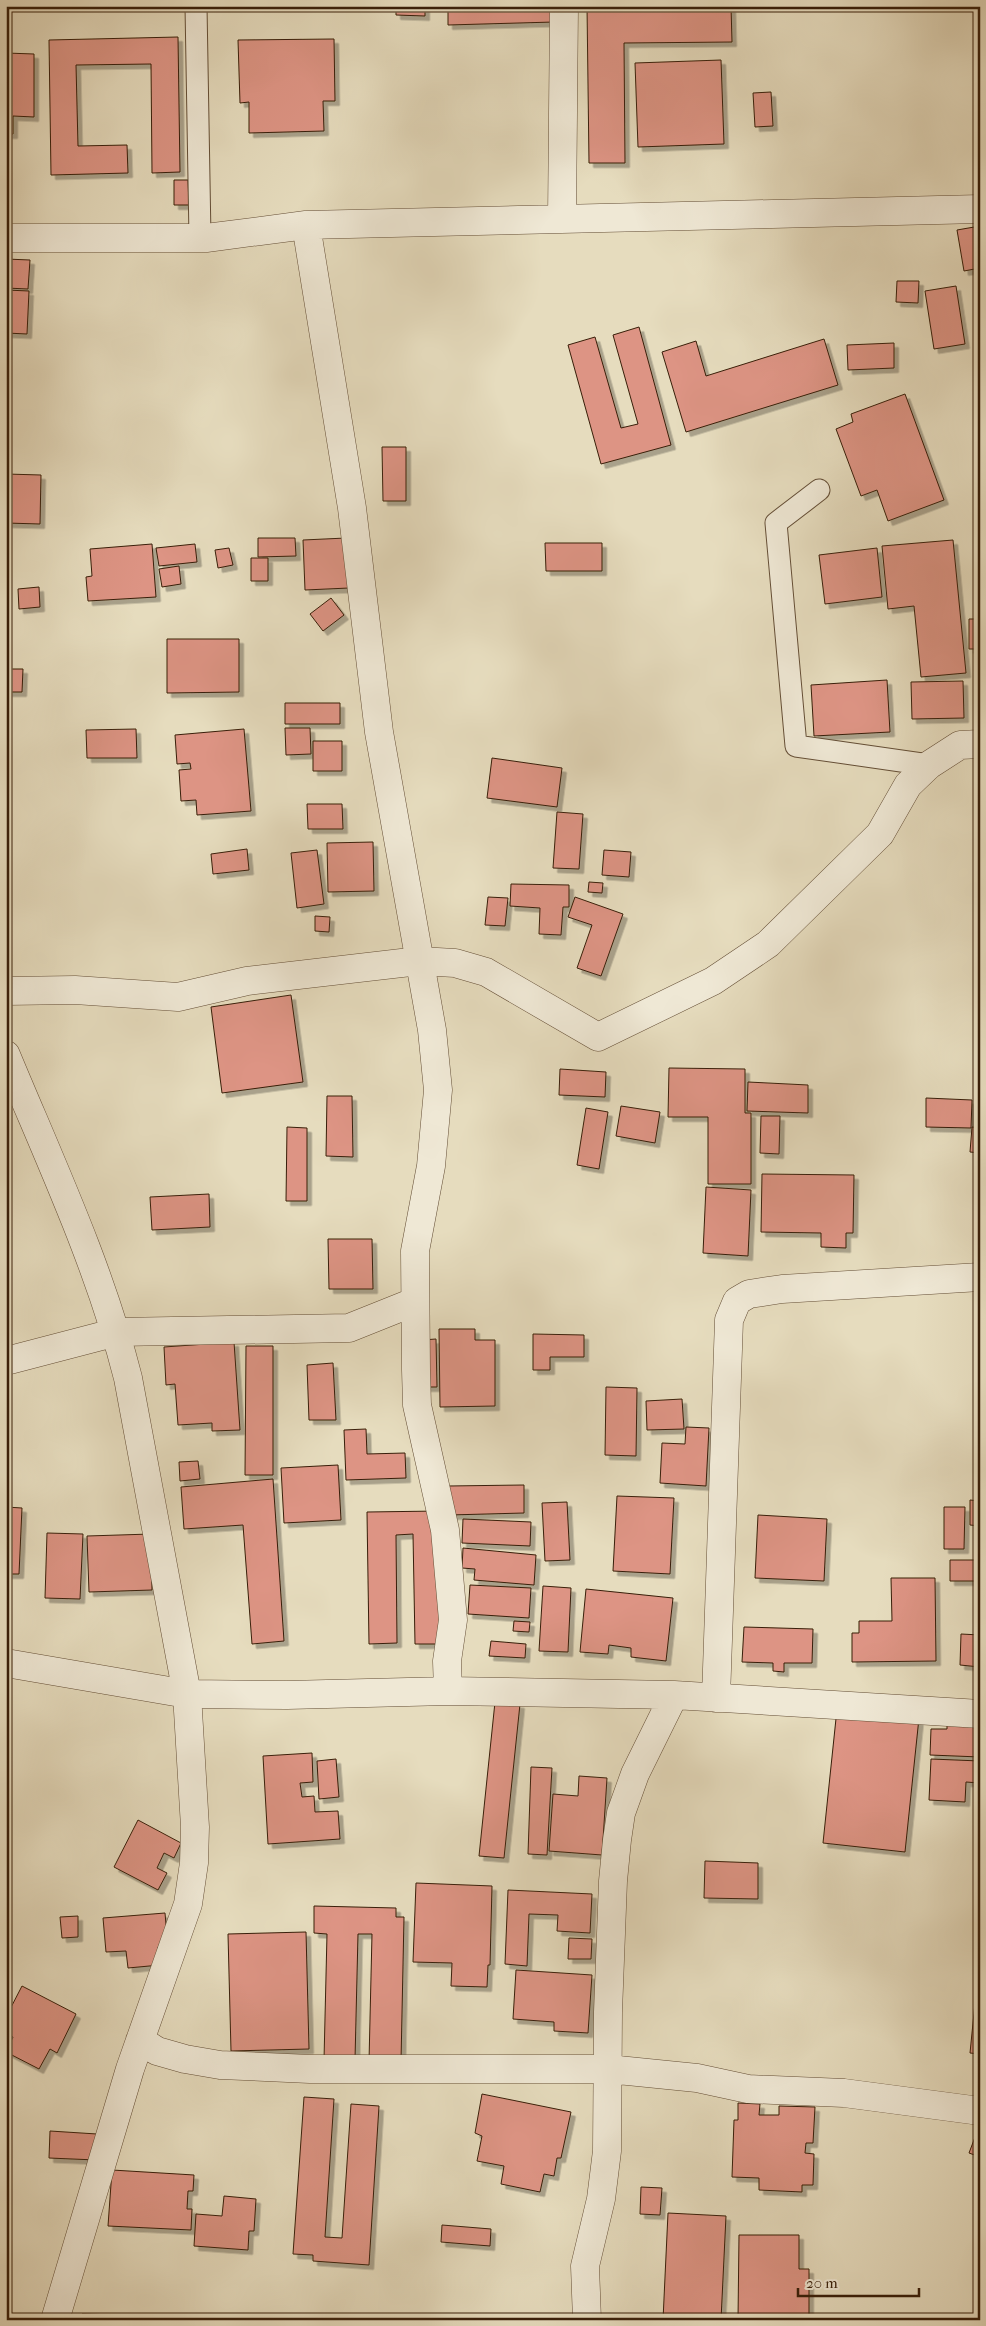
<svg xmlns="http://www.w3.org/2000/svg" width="986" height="2326" font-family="'IM FELL French Canon',serif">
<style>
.building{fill:#dd9484;stroke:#381e09;filter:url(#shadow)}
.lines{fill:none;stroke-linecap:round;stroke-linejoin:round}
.service-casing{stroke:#644e36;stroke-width:23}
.minor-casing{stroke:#644e36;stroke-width:29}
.service{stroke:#efe8d5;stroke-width:21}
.minor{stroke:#efe8d5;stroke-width:28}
</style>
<defs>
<filter id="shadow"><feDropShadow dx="4.5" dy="4.5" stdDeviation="0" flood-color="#0004"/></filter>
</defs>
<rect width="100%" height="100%" fill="#e6dcbe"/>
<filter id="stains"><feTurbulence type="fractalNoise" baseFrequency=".004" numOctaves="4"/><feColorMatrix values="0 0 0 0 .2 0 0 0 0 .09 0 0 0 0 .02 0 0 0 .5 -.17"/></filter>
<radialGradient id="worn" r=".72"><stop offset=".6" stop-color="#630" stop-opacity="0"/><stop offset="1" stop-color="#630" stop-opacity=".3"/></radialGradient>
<path class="building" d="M 396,6 L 425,6 L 425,16 L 396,15 Z
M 448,6 L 553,6 L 554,22 L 448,25 Z
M 587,6 L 731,6 L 732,42 L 624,43 L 625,163 L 589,163 Z
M 178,37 L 180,172 L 152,173 L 151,64 L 76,65 L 78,146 L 127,145 L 128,173 L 51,175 L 49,40 Z
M 334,39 L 335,101 L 323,101 L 324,131 L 249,133 L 249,102 L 240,103 L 238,40 Z
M 6,53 L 34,54 L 34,117 L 13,116 L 13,134 L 6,134 Z
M 721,60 L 724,144 L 638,147 L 635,63 Z
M 771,92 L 773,126 L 755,127 L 753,93 Z
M 174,180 L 188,180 L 189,205 L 174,205 Z
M 980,226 L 980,268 L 964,271 L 957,230 Z
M 6,259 L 30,260 L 28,289 L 6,288 Z
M 897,281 L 919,281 L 918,303 L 896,302 Z
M 956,286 L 965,344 L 934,349 L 925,291 Z
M 6,290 L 29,291 L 27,334 L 6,333 Z
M 639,327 L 671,445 L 601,464 L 568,345 L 595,337 L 621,428 L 638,424 L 613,335 Z
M 824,339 L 838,385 L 686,432 L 662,352 L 696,341 L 706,376 Z
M 894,343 L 894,368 L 848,370 L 847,345 Z
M 905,394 L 944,500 L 888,521 L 877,490 L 861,496 L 836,429 L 853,422 L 851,414 Z
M 382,447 L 406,447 L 406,501 L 383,501 Z
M 6,474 L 41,475 L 40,524 L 6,523 Z
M 258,538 L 295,538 L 296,556 L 258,557 Z
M 346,538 L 349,588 L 305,590 L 303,540 Z
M 953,540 L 966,673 L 921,677 L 914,606 L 888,609 L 882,546 Z
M 545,543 L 602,543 L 602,571 L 546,571 Z
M 152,544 L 156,597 L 88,601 L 86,577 L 92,576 L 90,549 Z
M 195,544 L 197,562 L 159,566 L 156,548 Z
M 229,548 L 233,565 L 218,568 L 215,550 Z
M 877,548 L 882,597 L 825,604 L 819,555 Z
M 251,558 L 268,558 L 268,581 L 251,581 Z
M 179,566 L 181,584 L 162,587 L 159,569 Z
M 39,587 L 40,607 L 19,609 L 18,589 Z
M 331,598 L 344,615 L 323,631 L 310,614 Z
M 969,619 L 980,619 L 980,649 L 969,649 Z
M 167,639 L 239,639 L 239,692 L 167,693 Z
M 6,669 L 23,669 L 22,692 L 6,692 Z
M 887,680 L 890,732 L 814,736 L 811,685 Z
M 963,681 L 964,718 L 912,719 L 911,682 Z
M 285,703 L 340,703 L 340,724 L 285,724 Z
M 285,728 L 310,728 L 311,754 L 286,755 Z
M 136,729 L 137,758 L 87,758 L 86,730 Z
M 244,729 L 251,811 L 197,815 L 196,800 L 181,801 L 179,770 L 191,769 L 190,763 L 177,764 L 175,735 Z
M 313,741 L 342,741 L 342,771 L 313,771 Z
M 492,758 L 562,768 L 557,807 L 487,798 Z
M 307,804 L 342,804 L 343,829 L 308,829 Z
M 557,812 L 583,814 L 579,869 L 553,868 Z
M 373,842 L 374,891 L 328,892 L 327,843 Z
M 247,849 L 249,870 L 213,874 L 211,854 Z
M 317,850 L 324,904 L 297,908 L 291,853 Z
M 604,850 L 631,852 L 629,877 L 602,875 Z
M 589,882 L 603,883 L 602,893 L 588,892 Z
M 511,884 L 569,885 L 569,907 L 563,907 L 561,935 L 539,934 L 540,908 L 510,906 Z
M 488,897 L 508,898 L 505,926 L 485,925 Z
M 575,897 L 623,914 L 601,976 L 577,968 L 592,925 L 568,917 Z
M 315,916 L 330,917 L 329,932 L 315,931 Z
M 291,995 L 303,1082 L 222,1093 L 211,1007 Z
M 669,1068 L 745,1069 L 745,1113 L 751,1113 L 751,1184 L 708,1184 L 708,1117 L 668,1117 Z
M 560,1069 L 606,1072 L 605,1097 L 559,1095 Z
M 748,1082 L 808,1085 L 808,1113 L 747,1111 Z
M 327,1096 L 352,1096 L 353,1157 L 326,1156 Z
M 926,1098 L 972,1100 L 971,1128 L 926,1127 Z
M 621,1106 L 660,1112 L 655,1143 L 616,1136 Z
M 586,1108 L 608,1112 L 599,1169 L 577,1165 Z
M 761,1116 L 780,1116 L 779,1154 L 760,1153 Z
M 287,1127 L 307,1128 L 307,1201 L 286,1201 Z
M 972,1127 L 980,1128 L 980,1153 L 970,1152 Z
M 762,1174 L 854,1175 L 853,1233 L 846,1233 L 846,1248 L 821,1247 L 821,1233 L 761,1232 Z
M 706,1187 L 751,1190 L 748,1256 L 703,1253 Z
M 209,1194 L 210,1227 L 152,1230 L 150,1197 Z
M 328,1239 L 372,1239 L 373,1289 L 329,1289 Z
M 439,1329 L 475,1329 L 475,1340 L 495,1340 L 495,1406 L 440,1407 Z
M 533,1334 L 584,1335 L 584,1357 L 550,1357 L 550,1370 L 533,1370 Z
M 436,1339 L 437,1387 L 423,1387 L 422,1340 Z
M 234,1342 L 240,1430 L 212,1431 L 212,1423 L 178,1425 L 175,1384 L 166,1385 L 164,1347 Z
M 246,1346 L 273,1346 L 273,1475 L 245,1475 Z
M 333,1363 L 336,1420 L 309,1420 L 307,1365 Z
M 606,1387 L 637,1388 L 636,1456 L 605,1455 Z
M 682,1399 L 684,1429 L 647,1430 L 646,1401 Z
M 686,1427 L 709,1428 L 706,1486 L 660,1483 L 662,1443 L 685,1444 Z
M 366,1429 L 367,1454 L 405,1453 L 406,1478 L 346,1480 L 344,1430 Z
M 198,1461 L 200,1479 L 180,1481 L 179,1462 Z
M 338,1465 L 341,1520 L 284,1523 L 281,1468 Z
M 273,1479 L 284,1641 L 252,1644 L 243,1525 L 184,1529 L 181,1487 Z
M 524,1485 L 524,1513 L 449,1515 L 448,1486 Z
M 617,1496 L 674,1498 L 670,1574 L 613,1571 Z
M 970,1500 L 980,1501 L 980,1526 L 970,1525 Z
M 567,1502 L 570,1560 L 545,1561 L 542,1503 Z
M 6,1507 L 22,1508 L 19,1574 L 6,1574 Z
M 944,1507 L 965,1507 L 964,1549 L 944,1549 Z
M 439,1511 L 441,1644 L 415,1644 L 413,1534 L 396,1535 L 397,1643 L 369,1644 L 367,1512 Z
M 758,1515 L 827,1519 L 824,1581 L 755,1578 Z
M 463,1519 L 531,1522 L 530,1546 L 462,1543 Z
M 47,1533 L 83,1534 L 80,1599 L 45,1598 Z
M 151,1534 L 152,1590 L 89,1592 L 87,1536 Z
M 463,1548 L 536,1555 L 534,1585 L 474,1580 L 475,1569 L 462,1568 Z
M 950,1560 L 980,1560 L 980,1581 L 950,1581 Z
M 891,1578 L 935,1578 L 936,1661 L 852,1662 L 852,1633 L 859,1633 L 859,1621 L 892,1621 Z
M 470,1585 L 531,1588 L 529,1618 L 468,1614 Z
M 543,1586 L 571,1588 L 568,1652 L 539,1651 Z
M 586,1589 L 673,1598 L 666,1661 L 631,1657 L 631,1648 L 609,1645 L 608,1654 L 580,1652 Z
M 514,1621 L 530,1622 L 529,1632 L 513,1631 Z
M 744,1627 L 813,1629 L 812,1663 L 784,1663 L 784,1672 L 773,1671 L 773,1663 L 742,1662 Z
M 961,1634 L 980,1635 L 980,1667 L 960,1665 Z
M 491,1641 L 526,1644 L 525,1658 L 489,1656 Z
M 495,1702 L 520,1704 L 504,1858 L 479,1856 Z
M 837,1709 L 919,1718 L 905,1852 L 823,1843 Z
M 947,1721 L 980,1723 L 980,1757 L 930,1755 L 931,1729 L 947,1729 Z
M 312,1753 L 313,1782 L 300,1783 L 302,1797 L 314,1796 L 315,1812 L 338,1811 L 340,1839 L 268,1844 L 263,1756 Z
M 336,1759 L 339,1797 L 319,1799 L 317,1761 Z
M 931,1759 L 980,1761 L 980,1783 L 966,1782 L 965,1802 L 929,1800 Z
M 531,1767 L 552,1768 L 547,1855 L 528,1854 Z
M 579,1776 L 607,1778 L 602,1855 L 549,1851 L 553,1794 L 578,1796 Z
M 138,1820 L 181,1843 L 174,1858 L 164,1853 L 157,1868 L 167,1873 L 158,1890 L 114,1867 Z
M 705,1861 L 758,1863 L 758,1899 L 704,1898 Z
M 416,1883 L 492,1886 L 490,1965 L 488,1965 L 487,1987 L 451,1986 L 452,1963 L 413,1962 Z
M 508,1890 L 592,1894 L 590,1933 L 557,1931 L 558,1915 L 529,1914 L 527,1966 L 505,1964 Z
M 314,1906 L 396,1908 L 396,1917 L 404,1917 L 401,2062 L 369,2062 L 372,1934 L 358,1934 L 355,2060 L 324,2060 L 327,1934 L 314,1933 Z
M 165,1913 L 168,1947 L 158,1947 L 160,1965 L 128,1968 L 126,1951 L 106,1952 L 103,1918 Z
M 78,1916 L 78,1937 L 62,1938 L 60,1917 Z
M 306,1932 L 309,2049 L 231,2051 L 228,1934 Z
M 569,1938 L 592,1939 L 591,1959 L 568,1959 Z
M 516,1970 L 592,1975 L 588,2033 L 554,2031 L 554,2022 L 513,2019 Z
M 22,1986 L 76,2014 L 57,2053 L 50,2049 L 39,2069 L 6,2052 L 13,2037 L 6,2034 L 6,2017 Z
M 975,2003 L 980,2003 L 980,2054 L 970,2053 Z
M 482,2094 L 571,2112 L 561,2158 L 557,2158 L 554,2176 L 544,2174 L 540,2192 L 501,2184 L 504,2166 L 477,2161 L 482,2136 L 475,2133 Z
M 304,2097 L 334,2099 L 325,2237 L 342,2238 L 351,2104 L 379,2106 L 369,2265 L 313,2261 L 313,2255 L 293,2254 Z
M 738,2103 L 760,2104 L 759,2115 L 779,2115 L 779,2106 L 815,2107 L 813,2143 L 806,2143 L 805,2153 L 814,2154 L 813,2185 L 802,2185 L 802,2192 L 759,2190 L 759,2178 L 732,2177 L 734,2120 L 738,2120 Z
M 980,2124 L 980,2157 L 969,2153 Z
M 50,2131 L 97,2134 L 96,2160 L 49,2158 Z
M 112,2170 L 194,2175 L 193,2191 L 188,2191 L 187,2209 L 192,2209 L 191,2230 L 108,2226 Z
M 641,2187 L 662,2188 L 660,2215 L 640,2214 Z
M 224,2196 L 256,2199 L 254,2231 L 249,2231 L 248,2250 L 194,2246 L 196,2214 L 222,2216 Z
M 668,2213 L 726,2216 L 721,2320 L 663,2320 Z
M 442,2225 L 491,2229 L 490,2246 L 441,2242 Z
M 739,2235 L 799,2235 L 799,2269 L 809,2269 L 809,2320 L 738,2320 Z
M 82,2314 L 156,2316 L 156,2320 L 82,2320 Z"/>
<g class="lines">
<defs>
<path id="service" d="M 196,6 L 200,238
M 819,490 L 776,523 L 796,746 L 929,765"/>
<path id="minor" d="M 562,219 L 564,6
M 306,225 L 352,508 L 379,732 L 432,1030 L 438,1090 L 431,1166 L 415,1251 L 416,1370 L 417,1405 L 445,1530 L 453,1620 L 447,1661 L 448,1691
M 6,238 L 206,238 L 306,225 L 980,209
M 6,991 L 75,990 L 178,997 L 247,981 L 419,961 L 455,963 L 486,972 L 598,1037 L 713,981 L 768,944 L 880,834 L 908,785 L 929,765 L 960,745 L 980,744
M 6,1055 C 50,1161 100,1267 128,1378 L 187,1694 L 195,1827 L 194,1863 L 188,1904 L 130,2069 L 55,2320
M 6,1361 L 117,1332 L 349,1328 L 414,1302
M 6,1663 L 187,1694 L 287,1695 L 448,1691 L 674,1695 L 980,1714
M 716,1698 L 729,1320 L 737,1301 L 749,1294 L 782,1289 L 980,1277
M 140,2040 L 157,2051 L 185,2059 L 220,2065 L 310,2069 L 608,2069 L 697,2078 L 748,2089 L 844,2093 L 980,2111
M 587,2320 L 585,2266 L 601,2199 L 607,2151 L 608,2012 L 613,1881 L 617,1840 L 621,1813 L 635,1774 L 674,1695"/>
</defs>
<use href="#service" class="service-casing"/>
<use href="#minor" class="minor-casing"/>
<use href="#service" class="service"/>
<use href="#minor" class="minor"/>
</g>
<rect width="986" height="2326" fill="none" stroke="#e6dcbe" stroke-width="25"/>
<rect x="8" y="8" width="971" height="2311" fill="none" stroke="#381e09" stroke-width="2.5"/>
<rect x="12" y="12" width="961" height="2301" fill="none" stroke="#381e09"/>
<path d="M798 2288v8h121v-8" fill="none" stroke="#381e09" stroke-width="2.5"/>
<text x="806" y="2288" font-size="15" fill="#381e09" stroke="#efe8d5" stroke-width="4" paint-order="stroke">20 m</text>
<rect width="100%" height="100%" filter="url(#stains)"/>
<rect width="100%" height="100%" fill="url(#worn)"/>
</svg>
